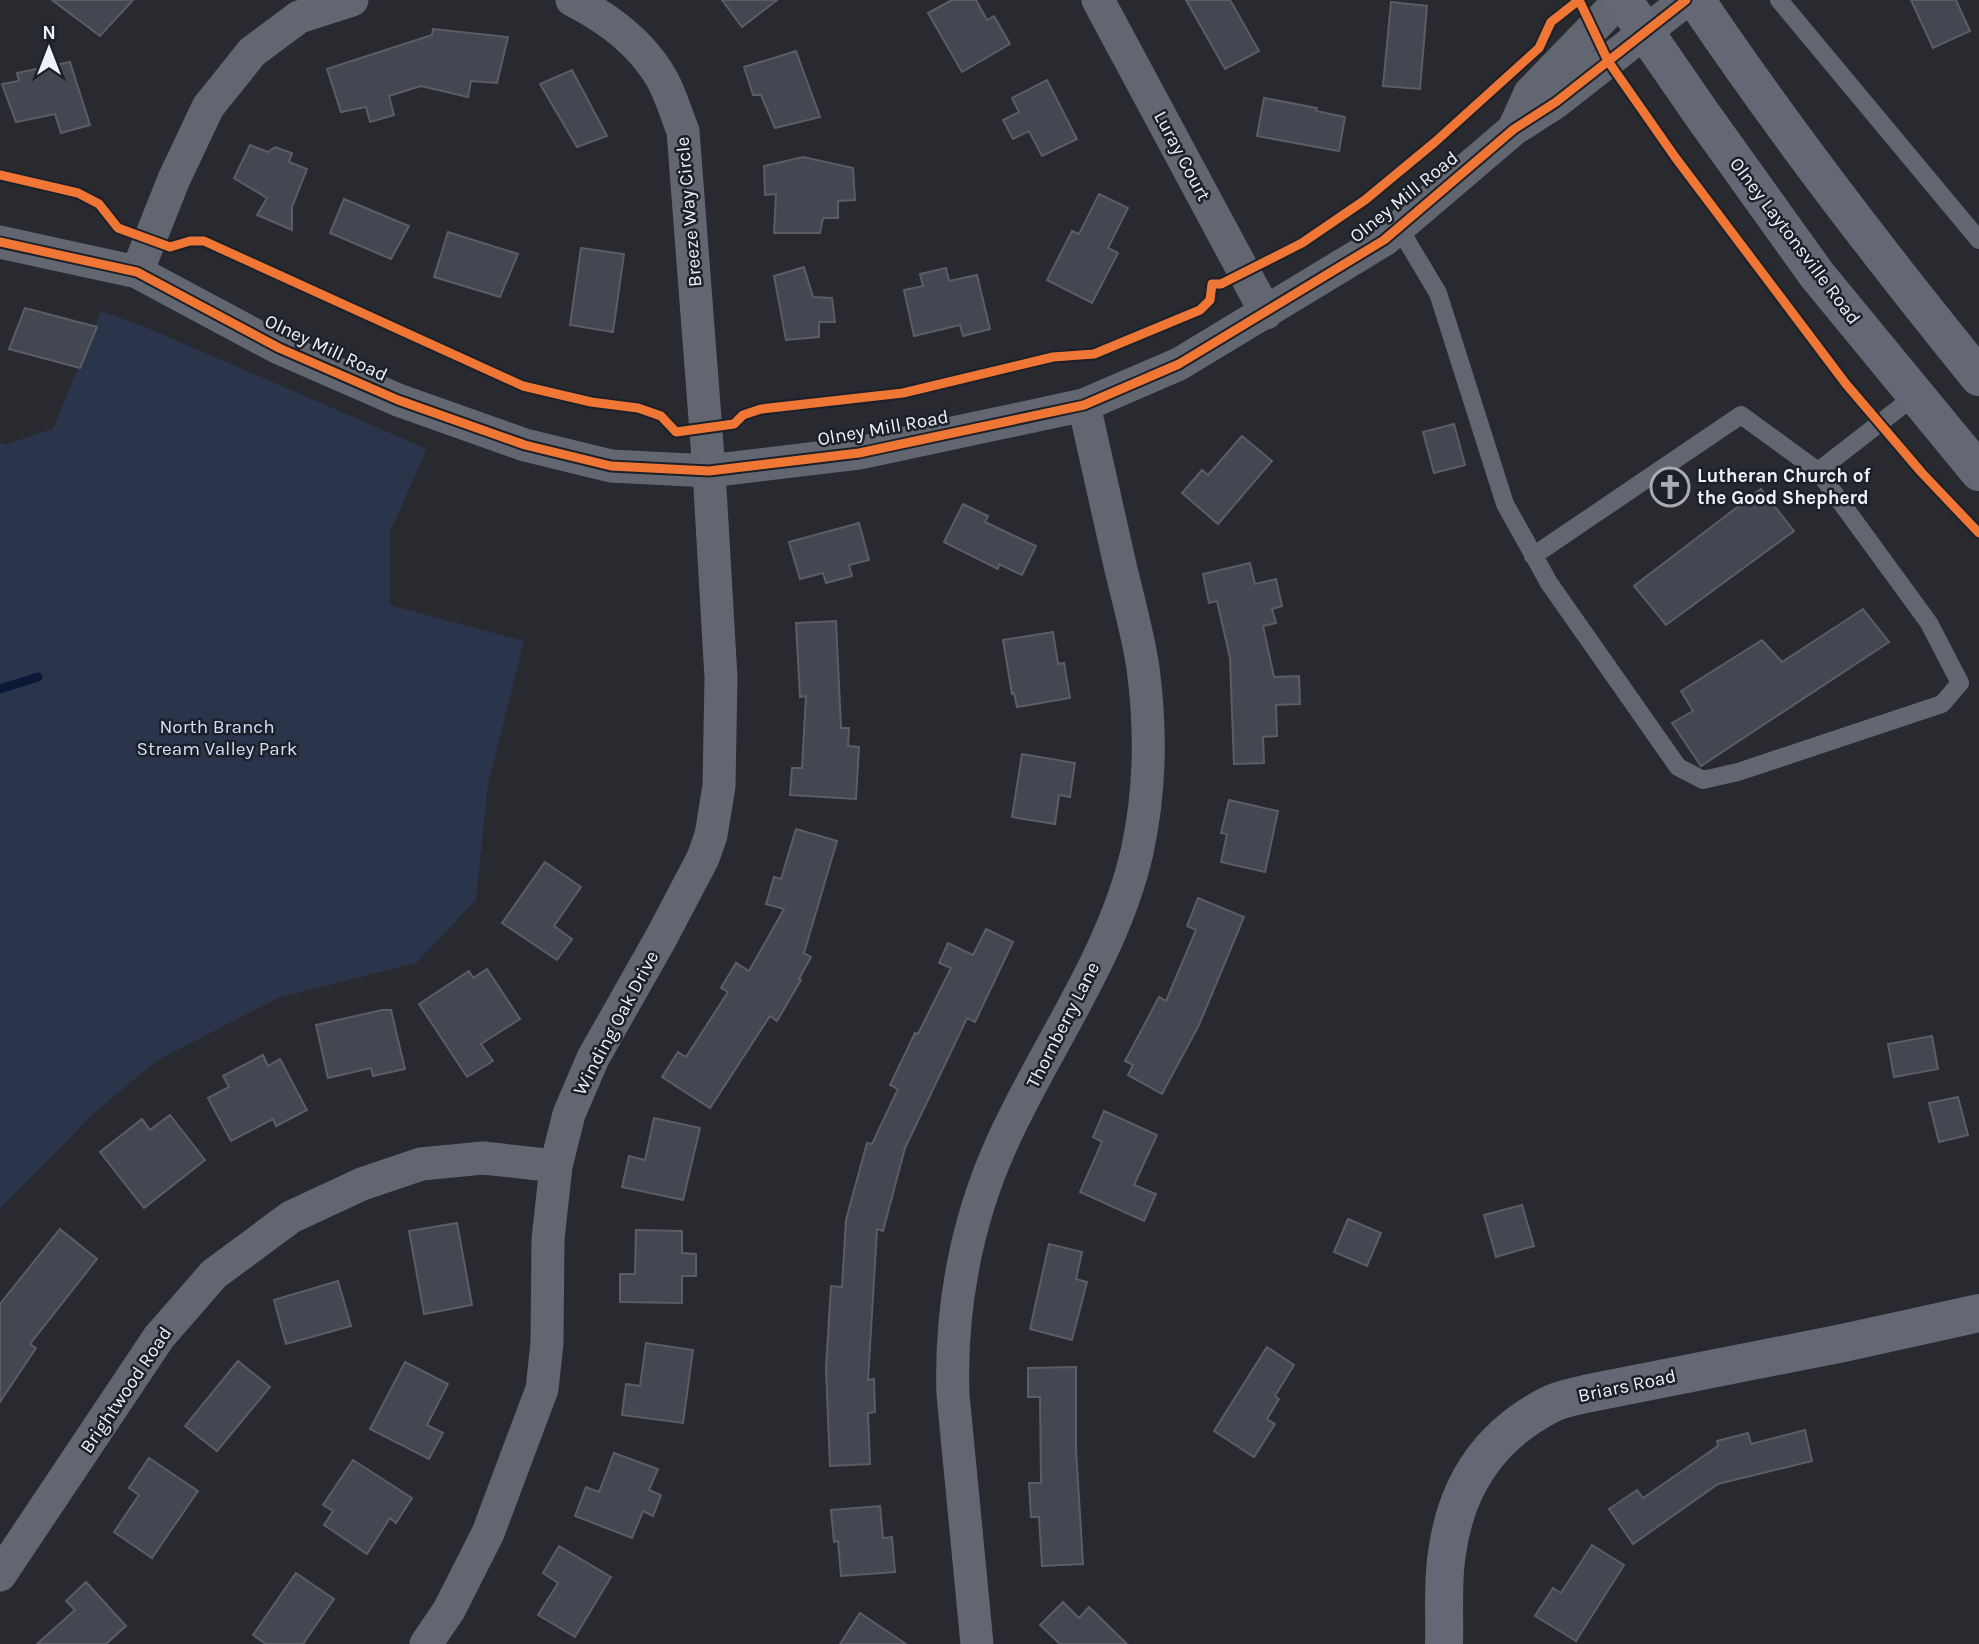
<svg xmlns="http://www.w3.org/2000/svg" width="1979" height="1644" font-family="Karla,sans-serif">
<style>
.green{fill:#2a344b}
.lines{fill:none;stroke-linecap:round;stroke-linejoin:round}
.stream{stroke:#0c1838;stroke-width:9}
.building{fill:#434751;stroke:#5c5d62;stroke-width:2}
.lane{stroke:#616671;stroke-width:18}
.street{stroke:#616671;stroke-width:33}
.secondary{stroke:#646875;stroke-width:38}
.cycleway-casing{stroke:#1c2028;stroke-width:13}
.cycleway{stroke:#f07635;stroke-width:9}
.labels{text-anchor:middle;dominant-baseline:central;stroke-width:5;stroke-linejoin:round;paint-order:stroke}
.street-label{font-size:19px;fill:#eef1f7;stroke:#1c2028}
.poi-label{font-size:19px;font-weight:bold;fill:#eef1f7;stroke:#1c2028;text-anchor:start}
.park-label{font-size:19px;fill:#d2defa;stroke:#1c2028}
</style>
<rect width="100%" height="100%" fill="#292a2f"/>
<path class="green" d="M 101,311 L 143,326 L 427,449 L 390,532 L 390,605 L 524,641 L 488,784 L 476,900 L 416,963 L 278,998 L 156,1061 L 93,1114 L 0,1209 L 0,443 L 8,444 L 53,429 Z"/>
<g class="lines">
<path class="stream" d="M 0,689 L 38,677"/>
</g>
<path class="building" d="M 52,0 L 133,0 L 100,36 Z
M 722,0 L 777,0 L 742,27 Z
M 952,0 L 976,0 L 987,20 L 994,16 L 1010,44 L 962,72 L 928,13 Z
M 1186,0 L 1230,0 L 1259,51 L 1225,69 Z
M 1911,0 L 1956,0 L 1970,31 L 1933,48 Z
M 1391,2 L 1427,6 L 1420,89 L 1383,86 Z
M 433,29 L 508,37 L 497,83 L 471,81 L 468,97 L 421,86 L 389,96 L 394,115 L 370,122 L 366,107 L 341,112 L 327,69 L 432,35 Z
M 796,51 L 820,117 L 775,128 L 761,95 L 753,95 L 744,67 Z
M 70,62 L 90,125 L 61,133 L 55,114 L 16,122 L 2,84 L 19,81 L 17,73 Z
M 572,70 L 607,136 L 577,147 L 540,84 Z
M 1047,80 L 1077,139 L 1042,156 L 1029,131 L 1013,139 L 1003,120 L 1019,112 L 1012,98 Z
M 1264,98 L 1317,108 L 1316,111 L 1345,117 L 1339,151 L 1257,136 Z
M 250,145 L 268,152 L 275,147 L 292,153 L 289,162 L 307,169 L 292,207 L 292,230 L 257,215 L 267,198 L 234,178 Z
M 803,157 L 853,168 L 855,200 L 838,201 L 838,218 L 823,218 L 820,233 L 774,233 L 776,194 L 765,195 L 764,166 Z
M 1099,194 L 1128,208 L 1108,248 L 1118,253 L 1092,303 L 1047,280 L 1072,231 L 1079,234 Z
M 344,199 L 409,226 L 391,259 L 330,233 Z
M 448,232 L 518,254 L 500,297 L 434,277 Z
M 581,248 L 624,254 L 613,332 L 570,325 Z
M 804,267 L 813,297 L 832,298 L 835,322 L 819,322 L 819,337 L 786,340 L 774,276 Z
M 946,268 L 949,281 L 977,275 L 990,329 L 963,336 L 960,325 L 914,336 L 904,290 L 923,286 L 920,274 Z
M 25,308 L 97,327 L 80,368 L 9,349 Z
M 1454,424 L 1465,465 L 1434,473 L 1423,432 Z
M 1242,436 L 1272,461 L 1218,524 L 1182,493 L 1202,470 L 1208,475 Z
M 1761,489 L 1794,531 L 1666,625 L 1634,586 Z
M 963,504 L 988,516 L 985,522 L 1036,546 L 1022,575 L 999,564 L 998,569 L 944,542 Z
M 859,523 L 869,560 L 849,565 L 852,576 L 826,583 L 823,573 L 800,579 L 789,542 Z
M 1250,563 L 1255,584 L 1276,579 L 1282,606 L 1272,609 L 1276,623 L 1263,626 L 1274,677 L 1299,676 L 1300,704 L 1276,705 L 1277,736 L 1263,737 L 1264,763 L 1234,764 L 1230,658 L 1217,601 L 1209,603 L 1203,574 Z
M 1863,609 L 1889,642 L 1701,766 L 1672,723 L 1693,711 L 1681,691 L 1762,640 L 1782,662 Z
M 836,621 L 841,728 L 849,728 L 848,746 L 859,747 L 856,799 L 790,795 L 792,768 L 802,768 L 806,696 L 800,697 L 796,623 Z
M 1053,632 L 1058,664 L 1064,663 L 1070,698 L 1017,707 L 1014,693 L 1012,694 L 1003,640 Z
M 1022,754 L 1075,763 L 1070,797 L 1059,795 L 1055,824 L 1012,817 Z
M 1229,800 L 1278,811 L 1265,872 L 1221,862 L 1227,834 L 1221,833 Z
M 796,829 L 837,841 L 804,953 L 811,957 L 799,979 L 801,980 L 777,1021 L 770,1016 L 710,1108 L 662,1077 L 678,1052 L 686,1057 L 728,992 L 721,988 L 736,963 L 749,971 L 784,909 L 766,904 L 774,877 L 781,879 Z
M 545,862 L 581,887 L 554,926 L 572,939 L 557,960 L 502,923 Z
M 1198,898 L 1244,917 L 1199,1025 L 1162,1094 L 1128,1075 L 1133,1065 L 1125,1061 L 1159,997 L 1166,1001 L 1196,930 L 1187,926 Z
M 986,929 L 1013,942 L 975,1022 L 967,1018 L 905,1148 L 883,1231 L 877,1229 L 868,1380 L 874,1379 L 875,1412 L 868,1413 L 870,1464 L 830,1466 L 826,1368 L 831,1286 L 842,1287 L 846,1220 L 867,1143 L 872,1144 L 898,1089 L 890,1085 L 915,1033 L 918,1034 L 951,968 L 939,963 L 948,943 L 973,955 Z
M 487,969 L 520,1019 L 481,1044 L 493,1061 L 467,1077 L 419,1004 L 469,971 L 473,978 Z
M 382,1010 L 391,1010 L 405,1069 L 373,1076 L 371,1068 L 328,1078 L 316,1025 Z
M 1932,1036 L 1938,1069 L 1894,1077 L 1888,1044 Z
M 263,1055 L 268,1066 L 280,1059 L 307,1110 L 276,1126 L 273,1119 L 231,1141 L 208,1098 L 229,1087 L 223,1076 Z
M 1958,1097 L 1968,1135 L 1939,1142 L 1929,1103 Z
M 1104,1111 L 1157,1135 L 1134,1185 L 1156,1194 L 1144,1221 L 1080,1192 L 1102,1142 L 1093,1137 Z
M 170,1115 L 205,1160 L 144,1208 L 100,1152 L 142,1119 L 150,1130 Z
M 654,1118 L 700,1128 L 683,1200 L 622,1187 L 629,1156 L 645,1160 Z
M 1522,1205 L 1534,1246 L 1496,1257 L 1484,1215 Z
M 1348,1219 L 1381,1233 L 1367,1266 L 1334,1252 Z
M 457,1223 L 472,1305 L 424,1314 L 409,1231 Z
M 60,1229 L 97,1259 L 30,1344 L 36,1348 L 0,1402 L 0,1304 Z
M 636,1230 L 682,1231 L 682,1253 L 696,1254 L 696,1276 L 682,1276 L 682,1303 L 620,1302 L 620,1274 L 635,1274 Z
M 1049,1244 L 1082,1252 L 1076,1279 L 1087,1282 L 1072,1340 L 1030,1329 Z
M 338,1281 L 351,1326 L 286,1344 L 274,1300 Z
M 646,1343 L 693,1350 L 683,1423 L 622,1415 L 626,1384 L 640,1386 Z
M 1267,1347 L 1294,1365 L 1275,1396 L 1279,1399 L 1267,1419 L 1275,1424 L 1254,1457 L 1214,1431 Z
M 238,1361 L 270,1387 L 217,1451 L 185,1426 Z
M 405,1362 L 448,1384 L 427,1425 L 443,1433 L 429,1459 L 370,1429 Z
M 1076,1367 L 1076,1449 L 1083,1564 L 1042,1566 L 1039,1517 L 1031,1517 L 1029,1483 L 1041,1483 L 1040,1397 L 1028,1397 L 1028,1368 Z
M 1805,1430 L 1812,1461 L 1718,1484 L 1633,1544 L 1609,1509 L 1637,1490 L 1643,1498 L 1718,1446 L 1717,1441 L 1748,1433 L 1751,1444 Z
M 614,1453 L 658,1469 L 649,1490 L 661,1495 L 653,1516 L 643,1511 L 632,1538 L 575,1516 L 586,1487 L 599,1492 Z
M 149,1458 L 198,1491 L 152,1558 L 114,1532 L 139,1495 L 129,1488 Z
M 353,1460 L 412,1498 L 396,1523 L 390,1518 L 367,1554 L 324,1525 L 333,1511 L 323,1505 Z
M 880,1506 L 883,1538 L 892,1537 L 895,1572 L 841,1576 L 838,1541 L 834,1542 L 831,1510 Z
M 1592,1545 L 1624,1565 L 1576,1641 L 1535,1616 L 1553,1588 L 1561,1593 Z
M 559,1546 L 611,1577 L 575,1637 L 538,1615 L 558,1583 L 543,1573 Z
M 296,1573 L 334,1599 L 303,1644 L 266,1644 L 253,1635 Z
M 86,1582 L 126,1626 L 106,1644 L 37,1644 L 75,1610 L 66,1601 Z
M 1063,1602 L 1079,1618 L 1089,1607 L 1127,1644 L 1060,1644 L 1040,1625 Z
M 860,1613 L 906,1644 L 840,1644 Z"/>
<g class="lines">
<path class="lane" d="M 1779,0 L 1979,240
M 1399,228 L 1438,293 L 1505,504 L 1549,583 L 1678,767 L 1703,780 L 1738,772 L 1942,704 L 1960,683 L 1929,623 L 1818,471 L 1916,395
M 1533,556 L 1741,415 L 1818,471"/>
<path class="street" d="M 1098,0 L 1266,313
M 1515,126 L 1530,93 L 1620,0
M 0,242 L 137,272 L 279,348 L 398,400 L 525,445 L 611,466 L 709,471 L 859,453 L 1084,405 L 1179,364 L 1384,240 L 1514,129 L 1556,102 L 1686,0
M 137,272 L 174,179 L 208,107 L 252,52 L 299,17 L 352,0
M 0,1575 L 159,1337 L 214,1274 L 291,1217 L 362,1184 L 421,1164 L 483,1158 L 556,1166
M 426,1644 L 449,1610 L 488,1533 L 542,1389 L 547,1343 L 548,1239 L 556,1166 L 569,1114 L 593,1058 L 661,938 L 703,858 L 711,835 L 719,786 L 721,678 L 709,471 L 683,131 C 676,114 671,95 662,79 C 642,44 608,18 572,0
M 977,1644 L 953,1395 C 950,1310 966,1222 1002,1143 C 1045,1047 1113,957 1137,852 C 1150,793 1151,728 1143,668 C 1138,634 1128,599 1120,565 C 1108,512 1096,459 1084,405"/>
<path class="secondary" d="M 1623,0 L 1701,113 L 1817,275 L 1979,472
M 1696,0 C 1784,131 1880,255 1979,377
M 1444,1644 C 1445,1614 1442,1583 1447,1553 C 1456,1486 1489,1436 1549,1405 C 1560,1399 1574,1397 1585,1394 L 1843,1343 L 1979,1313"/>
<defs>
<path id="cycleway" d="M 1579,0 L 1608,61 L 1675,157 L 1846,384 L 1922,473 L 1979,533
M 0,175 L 78,193 L 99,204 L 118,228 L 170,247 L 190,241 L 204,241 L 523,386 L 591,402 L 638,408 L 661,416 L 676,432 L 734,424 L 743,415 L 761,409 L 903,393 L 1053,357 L 1094,354 L 1200,310 L 1210,300 L 1212,284 L 1221,284 L 1302,243 L 1365,200 L 1435,142 L 1539,48 L 1551,22 L 1579,0
M 0,242 L 137,272 L 279,348 L 398,400 L 525,445 L 611,466 L 709,471 L 859,453 L 1084,405 L 1179,364 L 1384,240 L 1514,129 L 1556,102 L 1686,0"/>
</defs>
<use href="#cycleway" class="cycleway-casing"/>
<use href="#cycleway" class="cycleway"/>
</g>
<defs>
<symbol id="church-ring" viewBox="-11 -11 22 22"><circle r="9.5" fill="#1c2028" stroke="#a9abb1" stroke-width="1.5"/><path d="M-1.2-6h2.4v3.5h3.3v2.4h-3.3V6h-2.4V-.1h-3.3v-2.4h3.3Z" fill="#a9abb1"/></symbol>
</defs>
<g fill-rule="evenodd">
<use href="#church-ring" x="1648" y="465" width="44" height="44"/>
</g>
<g class="labels">
<g class="street-label">
<text transform="translate(1182 156) rotate(62)">Luray Court</text>
<text transform="translate(1404 197) rotate(-39)">Olney Mill Road</text>
<text transform="translate(689 212) rotate(-95)">Breeze Way Circle</text>
<text transform="translate(1795 241) rotate(53)">Olney Laytonsville Road</text>
<text transform="translate(326 348) rotate(25)">Olney Mill Road</text>
<text transform="translate(883 428) rotate(-10)">Olney Mill Road</text>
<text transform="translate(616 1023) rotate(-62)">Winding Oak Drive</text>
<text transform="translate(1063 1025) rotate(-63)">Thornberry Lane</text>
<text transform="translate(1627 1386) rotate(-12)">Briars Road</text>
<text transform="translate(126 1390) rotate(-56)">Brightwood Road</text>
</g>
<g class="poi-label">
<text x="1697" y="476">Lutheran Church of<tspan x="1697" dy="22">the Good Shepherd</tspan></text>
</g>
<g class="park-label">
<text x="217" y="727">North Branch<tspan x="217" dy="22">Stream Valley Park</tspan></text>
</g>
</g>
<g transform="translate(49 49)" stroke="#1c2028" stroke-width="5" paint-order="stroke">
<path d="M0-5L12 26L0 18L-12 26Z" fill="#eef1f7"/>
<text y="-10" font-size="19" font-weight="bold" text-anchor="middle" fill="#eef1f7">N</text>
</g>
</svg>
